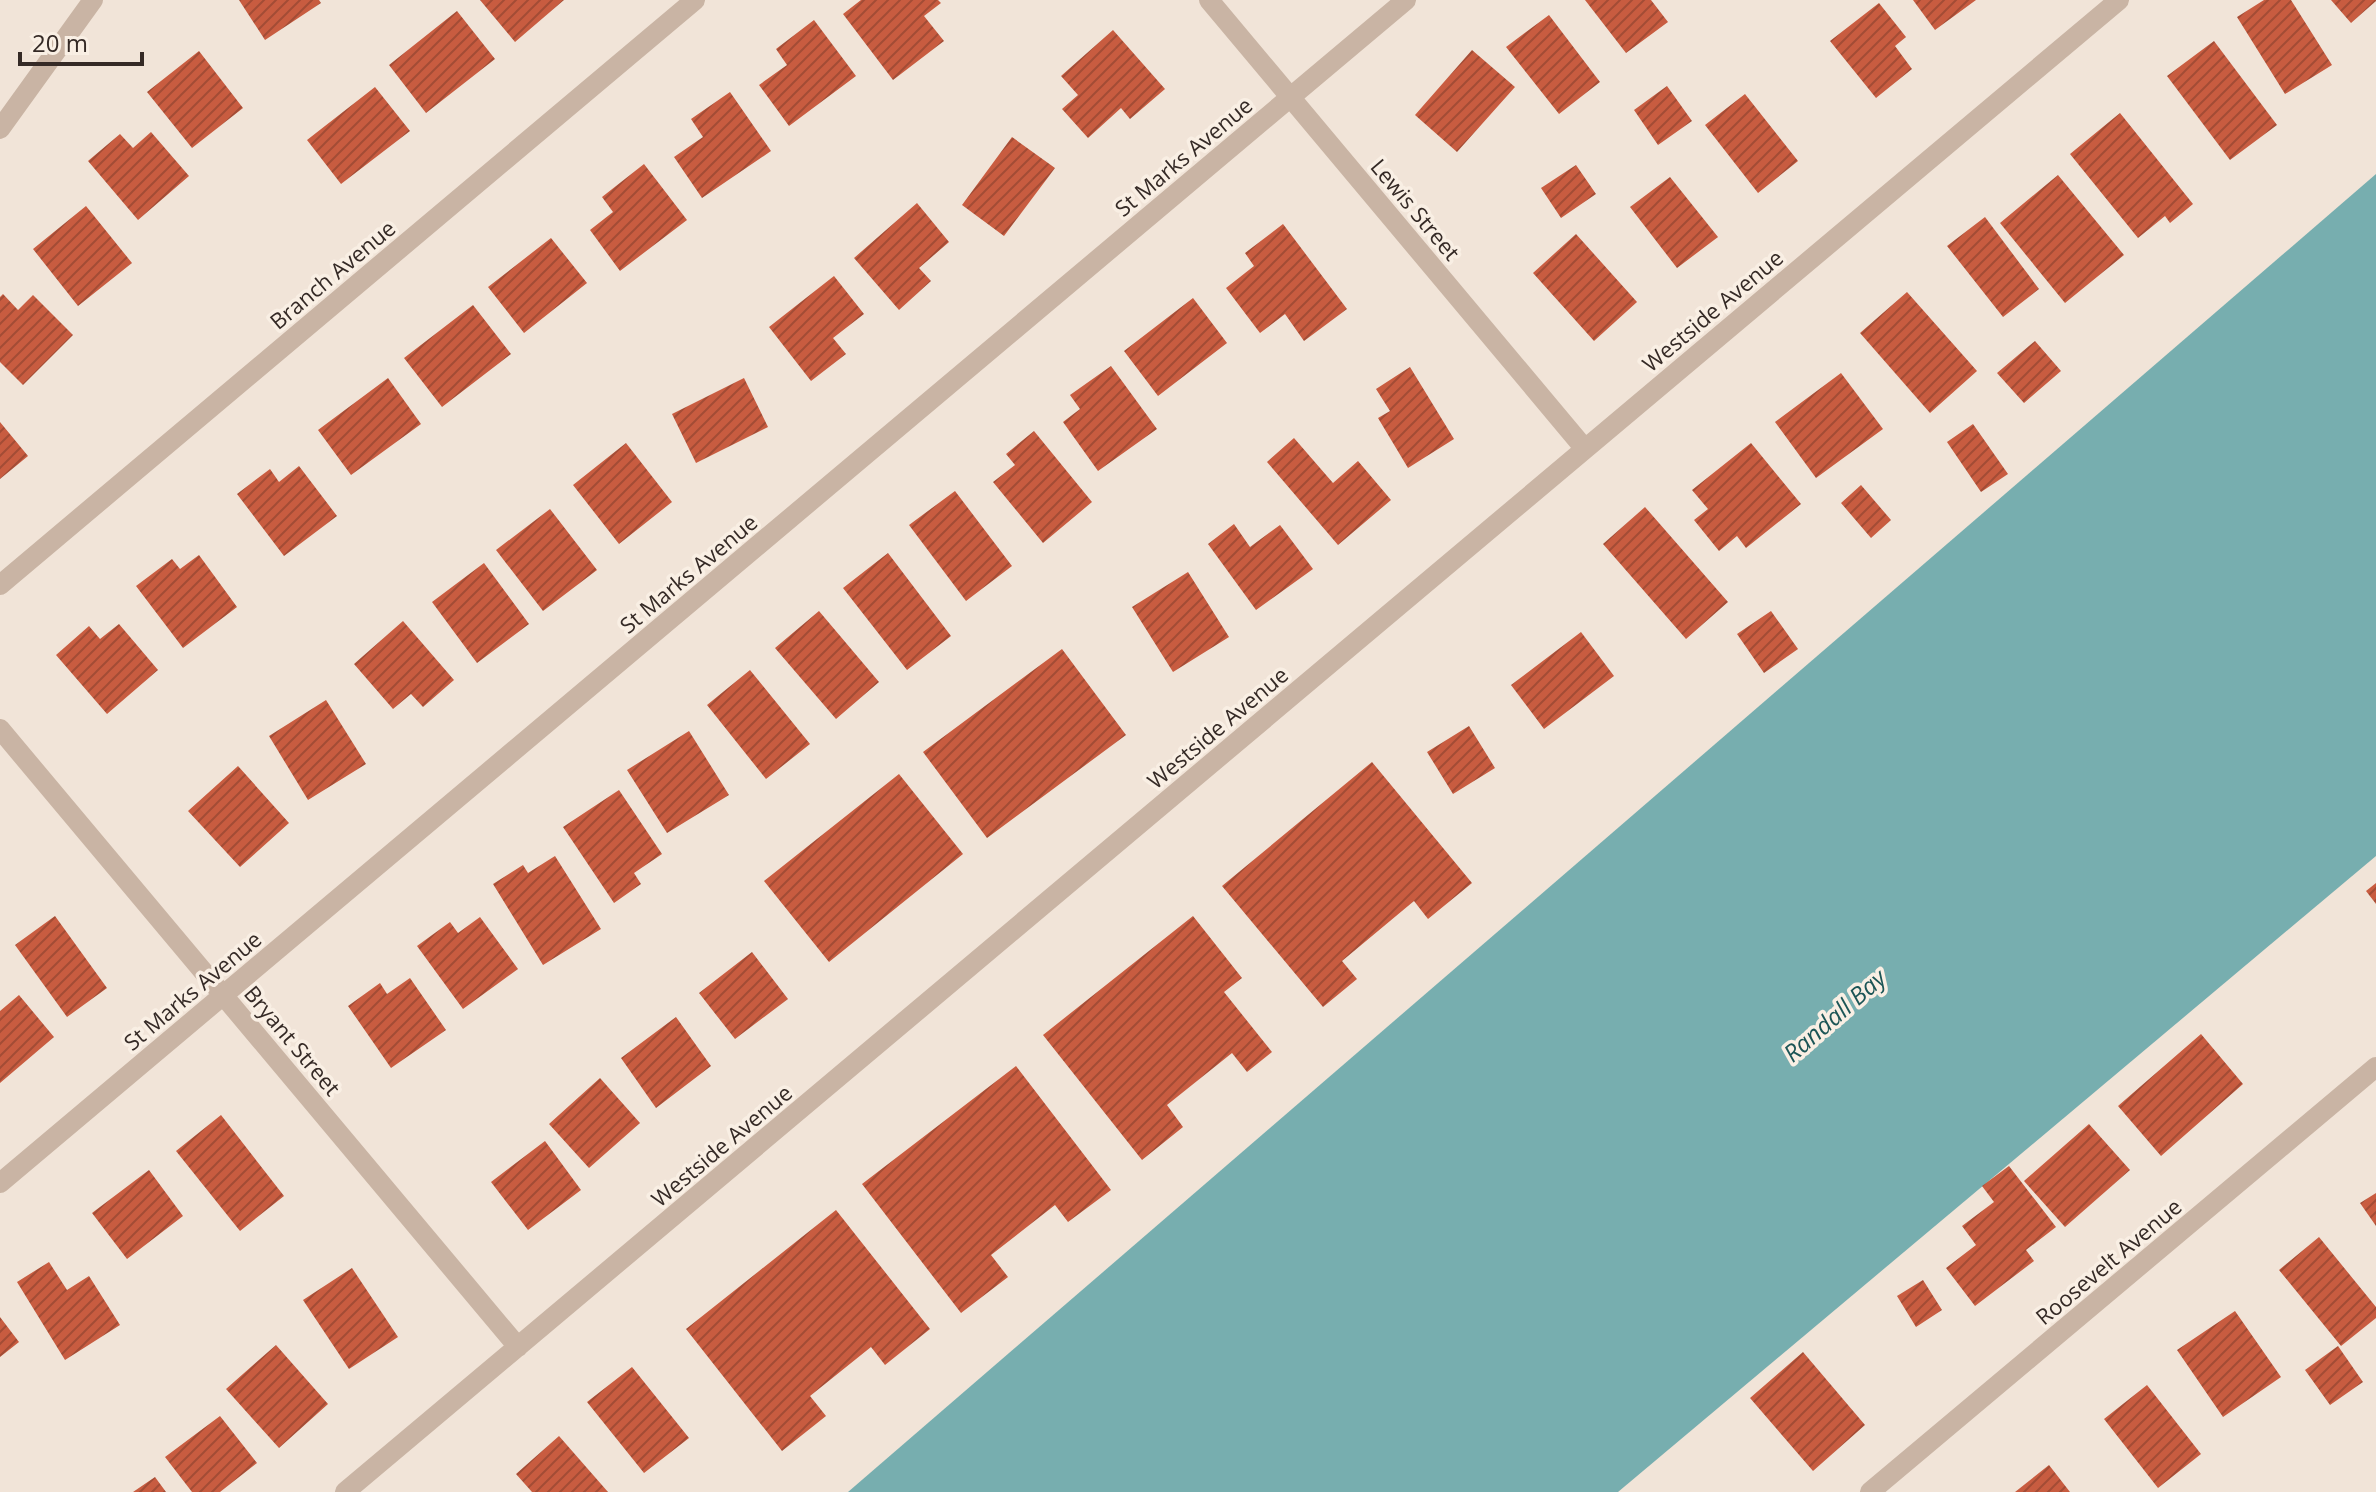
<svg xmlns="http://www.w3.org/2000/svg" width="2376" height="1492" font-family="'Open Sans',sans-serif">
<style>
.water{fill:#77aeaf}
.building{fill:url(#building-hatch)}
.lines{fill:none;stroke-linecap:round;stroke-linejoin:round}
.minor{stroke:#c9b4a4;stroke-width:20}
.labels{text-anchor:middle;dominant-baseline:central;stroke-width:7;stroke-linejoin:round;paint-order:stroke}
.street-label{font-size:22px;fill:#352a26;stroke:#f9efe4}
.water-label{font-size:24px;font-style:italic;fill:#1b5556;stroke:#f9efe4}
</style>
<defs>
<pattern id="building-hatch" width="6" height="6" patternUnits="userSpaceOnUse" patternTransform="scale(2)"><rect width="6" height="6" fill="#c85c40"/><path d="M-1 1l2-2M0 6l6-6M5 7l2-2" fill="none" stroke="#a34c35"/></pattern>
</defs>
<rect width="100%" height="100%" fill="#f1e4d8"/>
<path class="water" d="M 2376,174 L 2376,856 L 1618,1492 L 848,1492 Z"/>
<path class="building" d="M 239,0 L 319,0 L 321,3 L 265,40 Z
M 480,0 L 564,0 L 515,42 Z
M 861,0 L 938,0 L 941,3 L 924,16 L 944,41 L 893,80 L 843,14 Z
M 1585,0 L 1651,0 L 1668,22 L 1626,53 Z
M 1913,0 L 1976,0 L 1935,30 Z
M 2264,0 L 2291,0 L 2332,65 L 2285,94 L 2237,17 Z
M 2331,0 L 2376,0 L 2376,1 L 2351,23 Z
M 1879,3 L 1906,37 L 1895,46 L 1912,69 L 1876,98 L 1830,41 Z
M 457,11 L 495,59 L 426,113 L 389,65 Z
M 1549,15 L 1600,82 L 1559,114 L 1506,47 Z
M 814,20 L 856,76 L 789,126 L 759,85 L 787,65 L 776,49 Z
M 1113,30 L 1165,89 L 1130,119 L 1121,108 L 1088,138 L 1062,109 L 1078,95 L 1061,76 Z
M 2214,41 L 2277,125 L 2230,160 L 2167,76 Z
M 1472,50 L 1515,87 L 1457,152 L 1415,115 Z
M 199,51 L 243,108 L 192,148 L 147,92 Z
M 1667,86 L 1692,121 L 1658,145 L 1634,110 Z
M 375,87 L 410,131 L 341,184 L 307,140 Z
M 730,92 L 771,151 L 702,198 L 674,157 L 703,137 L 691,119 Z
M 1745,94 L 1798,161 L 1758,193 L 1705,125 Z
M 2120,113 L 2193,204 L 2170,223 L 2165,216 L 2138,238 L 2070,154 Z
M 151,132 L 189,176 L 138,220 L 88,161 L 120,134 L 133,148 Z
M 1012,137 L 1055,168 L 1004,236 L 962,205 Z
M 644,164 L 687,220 L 620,271 L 590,230 L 613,212 L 602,197 Z
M 1576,165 L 1596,194 L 1561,218 L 1541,188 Z
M 2058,175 L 2124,255 L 2065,303 L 2000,223 Z
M 1670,177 L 1718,237 L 1677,268 L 1630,207 Z
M 917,203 L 949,242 L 919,268 L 931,281 L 899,310 L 854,258 Z
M 86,206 L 132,263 L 78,306 L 33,249 Z
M 1985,217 L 2039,289 L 2003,317 L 1947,246 Z
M 1283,224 L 1347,309 L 1304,341 L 1285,314 L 1260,333 L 1226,288 L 1254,266 L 1245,253 Z
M 1576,234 L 1637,302 L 1594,341 L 1533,273 Z
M 551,238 L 587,283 L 524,333 L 488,287 Z
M 834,276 L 864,314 L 833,338 L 846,354 L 811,381 L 769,327 Z
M 1907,292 L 1977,371 L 1930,413 L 1860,333 Z
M 3,294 L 18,310 L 33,295 L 73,335 L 23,385 L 0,362 L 0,297 Z
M 1193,298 L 1227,343 L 1158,396 L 1124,351 Z
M 473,305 L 511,354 L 442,407 L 404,358 Z
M 2035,341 L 2061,371 L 2024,403 L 1997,373 Z
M 1111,366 L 1157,429 L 1098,471 L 1063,422 L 1080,409 L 1070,395 Z
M 1410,367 L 1454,439 L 1408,468 L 1378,418 L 1390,411 L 1376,389 Z
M 1841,373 L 1883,429 L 1816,478 L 1775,422 Z
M 388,378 L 421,424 L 351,475 L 318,430 Z
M 744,378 L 768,427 L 696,463 L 672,414 Z
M 0,422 L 28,456 L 0,479 Z
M 1973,424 L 2008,474 L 1981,492 L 1947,442 Z
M 1034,431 L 1092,502 L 1043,543 L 993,482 L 1015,465 L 1006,454 Z
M 1294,438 L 1333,483 L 1358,461 L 1391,500 L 1338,545 L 1267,462 Z
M 626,443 L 672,502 L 619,544 L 573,485 Z
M 1751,443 L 1801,504 L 1746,548 L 1737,536 L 1719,551 L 1694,520 L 1708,509 L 1692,490 Z
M 299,466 L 337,516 L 284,556 L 237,494 L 270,469 L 279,482 Z
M 1861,485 L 1891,520 L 1871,538 L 1841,503 Z
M 955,491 L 1012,566 L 966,601 L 909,525 Z
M 1645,507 L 1728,602 L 1686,639 L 1603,544 Z
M 550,509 L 597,570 L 543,611 L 496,550 Z
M 1234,524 L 1250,547 L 1280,525 L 1313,569 L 1256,610 L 1208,544 Z
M 888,553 L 951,636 L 907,670 L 843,588 Z
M 199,555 L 237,607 L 183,648 L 136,586 L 172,559 L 180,569 Z
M 484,563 L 529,624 L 477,663 L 432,602 Z
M 1188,572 L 1229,637 L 1173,672 L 1132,607 Z
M 819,611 L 879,682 L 836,719 L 775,648 Z
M 1771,611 L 1798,649 L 1764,673 L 1737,634 Z
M 403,621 L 454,680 L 423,707 L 411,694 L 393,709 L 354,664 Z
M 119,624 L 158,670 L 107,714 L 56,655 L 89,626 L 100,639 Z
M 1581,632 L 1614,676 L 1544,729 L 1511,685 Z
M 1062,649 L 1126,735 L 987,838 L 923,752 Z
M 750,670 L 810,744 L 766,779 L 707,705 Z
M 326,700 L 366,764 L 308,800 L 269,736 Z
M 1469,726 L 1495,768 L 1453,794 L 1427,752 Z
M 689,731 L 729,795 L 667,833 L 627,770 Z
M 1372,762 L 1472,883 L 1428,919 L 1414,901 L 1342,961 L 1357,979 L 1323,1007 L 1222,886 Z
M 238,766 L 289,823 L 240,867 L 188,811 Z
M 899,774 L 963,854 L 829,962 L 764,881 Z
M 619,790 L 662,854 L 634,873 L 641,884 L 614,903 L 563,827 Z
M 555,856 L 601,929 L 543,965 L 493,884 L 523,865 L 528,873 Z
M 2376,883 L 2376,904 L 2366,891 Z
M 55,916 L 107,988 L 67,1017 L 15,945 Z
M 1193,916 L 1242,978 L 1224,992 L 1272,1052 L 1247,1072 L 1232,1053 L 1167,1105 L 1183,1127 L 1142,1160 L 1043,1035 Z
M 480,917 L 518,969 L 463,1009 L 417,946 L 450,922 L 458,933 Z
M 752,952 L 788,999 L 735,1039 L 699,993 Z
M 410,978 L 446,1030 L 391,1068 L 348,1006 L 380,983 L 387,994 Z
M 19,995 L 54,1037 L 0,1083 L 0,1011 Z
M 676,1017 L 711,1066 L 656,1108 L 621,1058 Z
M 2201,1034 L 2243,1084 L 2161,1156 L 2118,1106 Z
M 1016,1066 L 1111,1190 L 1068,1222 L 1055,1205 L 991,1255 L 1008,1277 L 961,1313 L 862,1184 Z
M 600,1078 L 640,1123 L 589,1168 L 549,1124 Z
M 221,1115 L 284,1196 L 240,1231 L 176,1151 Z
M 2089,1124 L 2130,1170 L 2065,1227 L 2024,1181 Z
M 545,1141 L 581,1190 L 528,1230 L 491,1182 Z
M 2009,1166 L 2056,1227 L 2026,1250 L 2034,1261 L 1975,1306 L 1946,1268 L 1976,1245 L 1962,1226 L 1994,1202 L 1982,1186 Z
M 149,1170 L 183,1216 L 127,1259 L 92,1213 Z
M 2376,1193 L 2376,1226 L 2360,1203 Z
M 836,1210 L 930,1329 L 885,1365 L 871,1347 L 810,1396 L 826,1416 L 782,1451 L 686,1329 Z
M 2319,1237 L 2376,1307 L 2376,1318 L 2341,1346 L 2279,1270 Z
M 49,1262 L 67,1290 L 89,1276 L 120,1325 L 65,1360 L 17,1282 Z
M 352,1268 L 398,1337 L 349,1369 L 303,1300 Z
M 1923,1280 L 1942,1310 L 1916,1327 L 1897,1296 Z
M 2235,1311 L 2281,1377 L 2223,1417 L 2177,1350 Z
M 0,1317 L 19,1342 L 0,1357 Z
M 276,1345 L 328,1404 L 279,1448 L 226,1389 Z
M 2338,1346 L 2363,1382 L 2330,1405 L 2305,1370 Z
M 1803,1352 L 1865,1425 L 1813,1471 L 1750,1398 Z
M 632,1367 L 689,1438 L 644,1473 L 587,1402 Z
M 2147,1385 L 2201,1454 L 2158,1488 L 2104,1419 Z
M 220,1416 L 257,1463 L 220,1492 L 192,1492 L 165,1457 Z
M 559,1436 L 608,1492 L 532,1492 L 516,1474 Z
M 2049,1465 L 2070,1492 L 2015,1492 Z
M 155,1477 L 166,1492 L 133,1492 Z"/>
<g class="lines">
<path class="minor" d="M 1209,0 L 1585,449
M 0,129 L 93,0
M 0,585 L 695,0
M 0,729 L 518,1347
M 0,1183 L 1406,0
M 345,1492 L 2119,0
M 1870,1492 L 2376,1067"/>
</g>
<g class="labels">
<g class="street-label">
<text transform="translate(1183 156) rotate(-40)">St Marks Avenue</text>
<text transform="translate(1416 209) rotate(50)">Lewis Street</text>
<text transform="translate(332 274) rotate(-40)">Branch Avenue</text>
<text transform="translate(1712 310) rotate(-40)">Westside Avenue</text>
<text transform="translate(688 573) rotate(-40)">St Marks Avenue</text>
<text transform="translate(1217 727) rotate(-40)">Westside Avenue</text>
<text transform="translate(192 990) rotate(-40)">St Marks Avenue</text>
<text transform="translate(293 1040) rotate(50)">Bryant Street</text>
<text transform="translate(721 1145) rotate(-40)">Westside Avenue</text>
<text transform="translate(2108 1261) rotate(-40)">Roosevelt Avenue</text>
</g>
<g class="water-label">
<text transform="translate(1834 1015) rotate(-41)">Randall Bay</text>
</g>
</g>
<path d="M20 52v12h122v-12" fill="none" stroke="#352a26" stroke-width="4"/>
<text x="32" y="52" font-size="24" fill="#352a26" stroke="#f9efe4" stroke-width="6" paint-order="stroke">20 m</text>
</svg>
